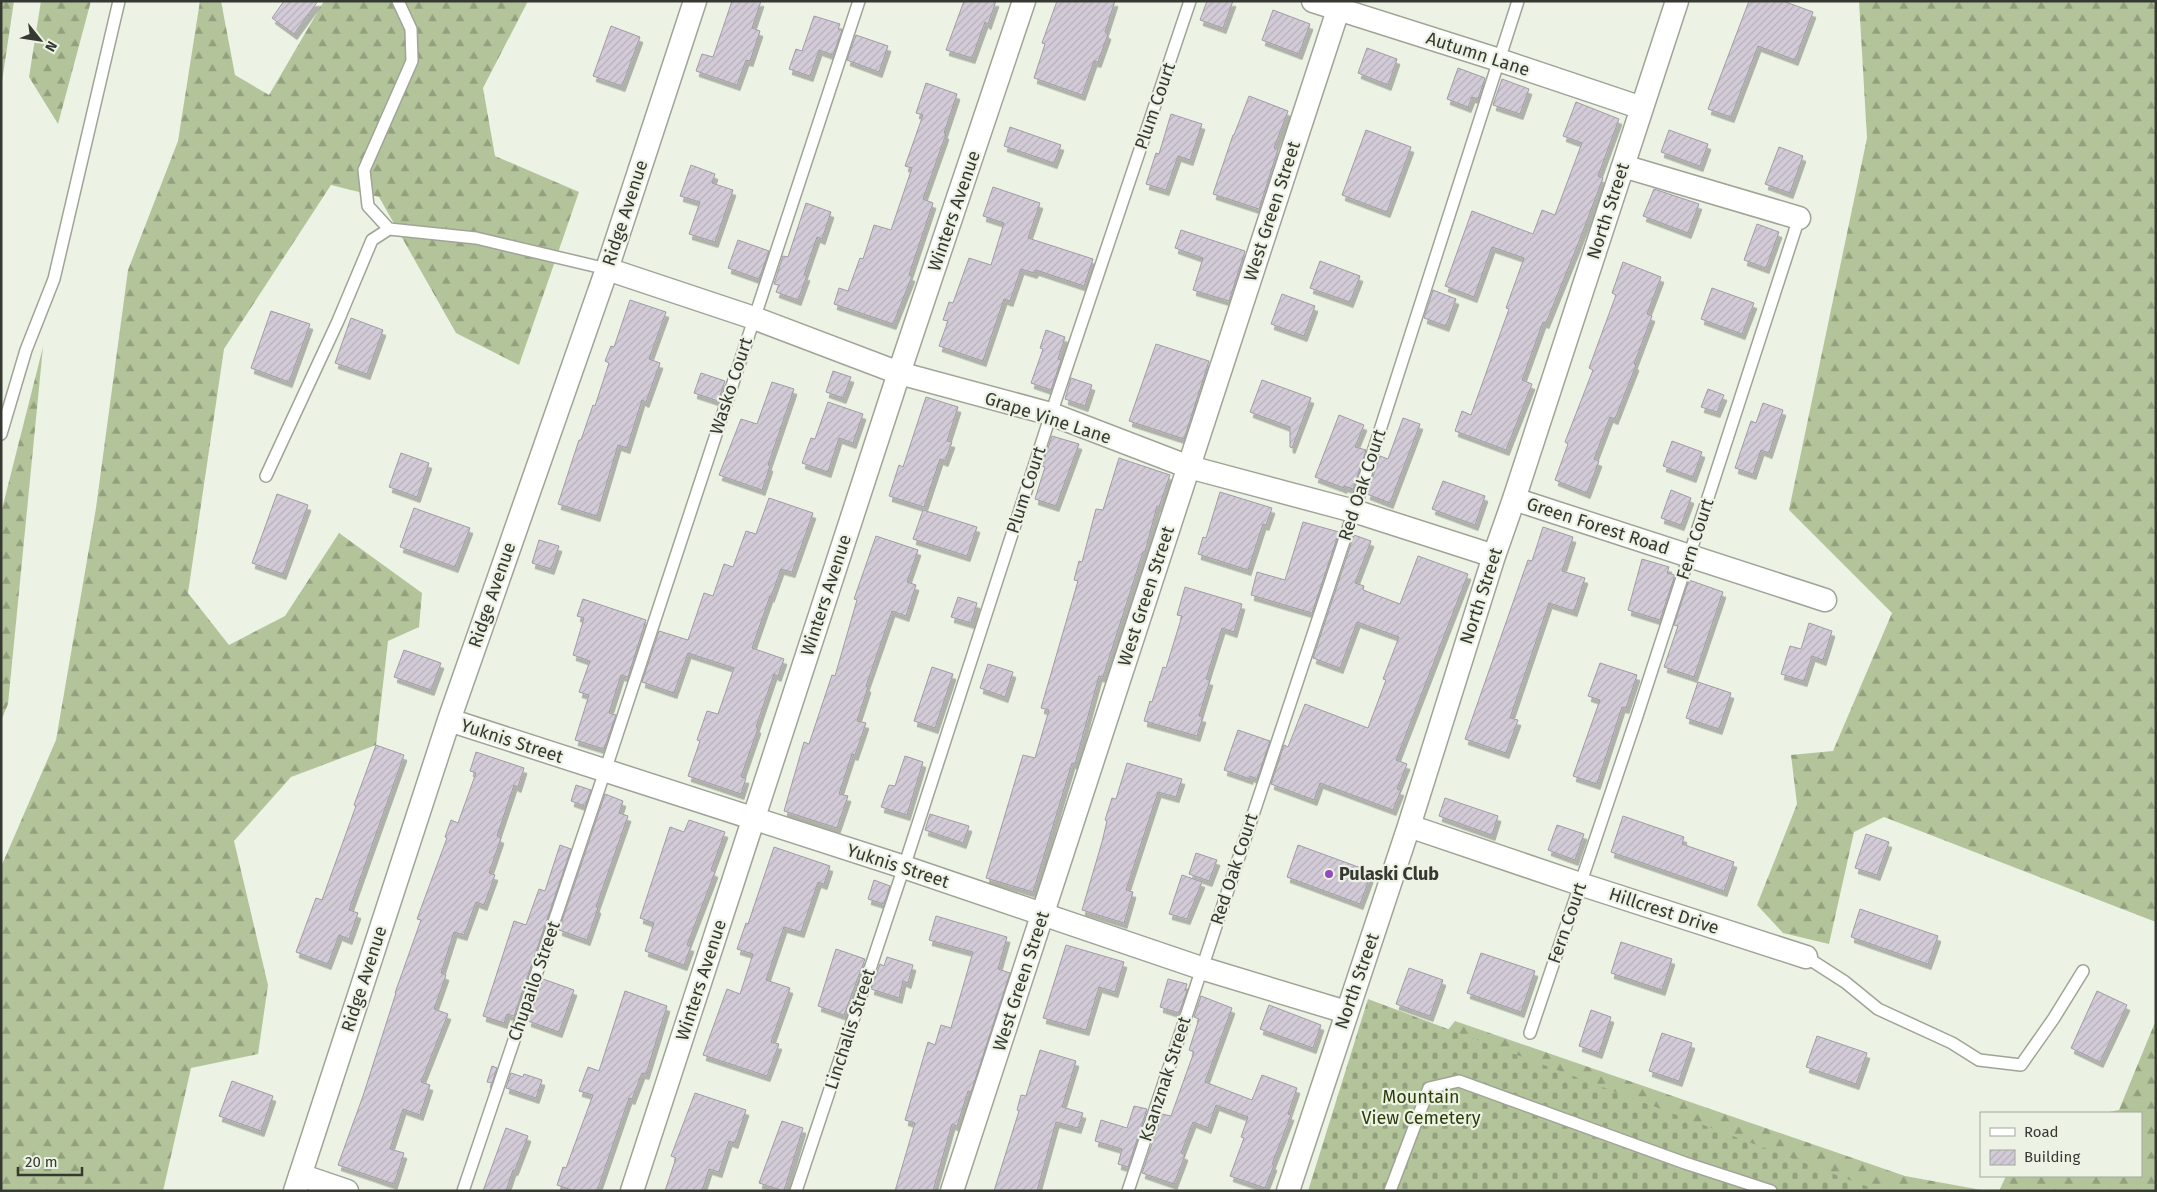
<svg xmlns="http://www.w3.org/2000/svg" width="2157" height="1192" font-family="'Fira Sans',sans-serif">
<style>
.forest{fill:url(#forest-firs)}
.cemetery{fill:url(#cemetery-stones)}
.building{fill:url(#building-hatch);stroke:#a29ba7;filter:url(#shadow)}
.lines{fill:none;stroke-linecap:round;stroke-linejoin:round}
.lane-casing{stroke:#9fa497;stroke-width:14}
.street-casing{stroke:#9fa497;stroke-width:25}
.lane{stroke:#fff;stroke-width:11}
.street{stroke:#fff;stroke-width:22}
.poi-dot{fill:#944abc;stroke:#ecf2e4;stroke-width:2}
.labels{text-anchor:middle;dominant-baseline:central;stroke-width:4.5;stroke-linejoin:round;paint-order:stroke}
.street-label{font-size:18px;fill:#363832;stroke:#ecf2e4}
.poi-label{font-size:18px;font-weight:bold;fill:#363832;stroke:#ecf2e4;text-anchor:start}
.park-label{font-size:18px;fill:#2f3d0b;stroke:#ecf2e4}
</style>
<defs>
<pattern id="forest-firs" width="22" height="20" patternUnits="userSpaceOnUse" patternTransform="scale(1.25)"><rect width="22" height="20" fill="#b4c49a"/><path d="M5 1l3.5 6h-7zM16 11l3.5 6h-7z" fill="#93a07e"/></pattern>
<pattern id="cemetery-stones" width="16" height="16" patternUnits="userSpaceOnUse" patternTransform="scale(1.25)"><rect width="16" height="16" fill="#b4c49a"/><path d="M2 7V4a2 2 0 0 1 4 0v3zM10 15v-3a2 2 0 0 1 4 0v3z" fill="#93a07e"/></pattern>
<pattern id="building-hatch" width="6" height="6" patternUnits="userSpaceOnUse" patternTransform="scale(1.25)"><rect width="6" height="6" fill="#d3ccd8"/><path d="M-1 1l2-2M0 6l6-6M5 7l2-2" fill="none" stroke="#b6b0ba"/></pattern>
<filter id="shadow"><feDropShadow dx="3" dy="5.5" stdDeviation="0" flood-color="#0004"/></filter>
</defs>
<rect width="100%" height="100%" fill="#ecf2e4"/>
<path class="forest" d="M 1,1 L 14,1 L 1,88 Z
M 41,1 L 91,1 L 58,124 L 29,77 Z
M 200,1 L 221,1 L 235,75 L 269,95 L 324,1 L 528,1 L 483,88 L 495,156 L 579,192 L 519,365 L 456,333 L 379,197 L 331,185 L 224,349 L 188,593 L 229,645 L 285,616 L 339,533 L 422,593 L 419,627 L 388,641 L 376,745 L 291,777 L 234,841 L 268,985 L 258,1054 L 191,1068 L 163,1191 L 1,1191 L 1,867 L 56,740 L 96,508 L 128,270 L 178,141 Z
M 1859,1 L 2156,1 L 2156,922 L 1884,817 L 1854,832 L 1829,944 L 1783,933 L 1757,905 L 1797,804 L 1791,755 L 1833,751 L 1892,613 L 1789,510 L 1867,138 Z
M 43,347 L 8,704 L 1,721 L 1,513 Z
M 2156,1020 L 2156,1191 L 1999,1191 L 2006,1176 L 2141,1176 L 2141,1113 L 2104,1113 L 2119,1110 Z
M 1455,1021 L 1905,1176 L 1987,1191 L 1815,1191 L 1436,1045 Z"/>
<path class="cemetery" d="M 1368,999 L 1879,1191 L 1308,1191 Z"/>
<path class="building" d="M 284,1 L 318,1 L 294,34 L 272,18 Z
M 732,1 L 761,1 L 752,28 L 760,31 L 750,61 L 746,60 L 737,85 L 696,71 L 702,54 L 713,57 Z
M 964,1 L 996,1 L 988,24 L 985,22 L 972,58 L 946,50 Z
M 1057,1 L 1115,1 L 1105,32 L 1108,34 L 1098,62 L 1094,61 L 1082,95 L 1034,78 L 1045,44 L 1042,43 Z
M 1207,1 L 1233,1 L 1223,28 L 1200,20 Z
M 1749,1 L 1783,1 L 1813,12 L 1795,60 L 1758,46 L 1731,117 L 1708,109 Z
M 1273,10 L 1310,24 L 1299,54 L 1262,40 Z
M 814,16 L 840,24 L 838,29 L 842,30 L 833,55 L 819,50 L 810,76 L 789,69 L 796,49 L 802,51 Z
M 611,26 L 640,37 L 622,86 L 593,76 Z
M 856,35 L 888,46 L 879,72 L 847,60 Z
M 1367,48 L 1397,59 L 1388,85 L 1358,73 Z
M 1458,68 L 1485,78 L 1478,99 L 1472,97 L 1468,107 L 1447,99 Z
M 1502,79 L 1529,89 L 1520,114 L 1493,105 Z
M 926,83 L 957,94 L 944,133 L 946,134 L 923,199 L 933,203 L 909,275 L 912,276 L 893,324 L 834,304 L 839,288 L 848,291 L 860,258 L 863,259 L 874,225 L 891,230 L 912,168 L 905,166 L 923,115 L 916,113 Z
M 1249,96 L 1288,111 L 1274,148 L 1278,149 L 1259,209 L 1213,194 L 1233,135 L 1234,135 Z
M 1576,102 L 1619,119 L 1598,176 L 1603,178 L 1578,244 L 1546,323 L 1543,322 L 1522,380 L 1532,384 L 1506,450 L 1455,431 L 1462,411 L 1471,415 L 1509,309 L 1506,308 L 1524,258 L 1492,247 L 1474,297 L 1445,286 L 1472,211 L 1533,234 L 1542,210 L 1555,215 L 1582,143 L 1563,136 Z
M 1171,114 L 1202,124 L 1190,160 L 1178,156 L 1166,190 L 1146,184 L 1156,153 L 1159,154 Z
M 1010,127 L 1061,145 L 1054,163 L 1004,146 Z
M 1366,130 L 1411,147 L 1387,212 L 1342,195 Z
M 1669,130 L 1708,144 L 1700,166 L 1661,152 Z
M 1779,147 L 1803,156 L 1790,193 L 1765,184 Z
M 691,165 L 715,174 L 712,183 L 733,190 L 715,242 L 689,234 L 700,202 L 680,196 Z
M 993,187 L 1040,203 L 1028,238 L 1093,259 L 1084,286 L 1036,270 L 1034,273 L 1021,269 L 1010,301 L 1004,299 L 983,361 L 939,346 L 948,321 L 943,320 L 949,302 L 953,303 L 969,258 L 991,265 L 1004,223 L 983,216 Z
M 1654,189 L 1699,204 L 1688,233 L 1643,216 Z
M 806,203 L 831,212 L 822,239 L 817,237 L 804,275 L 807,275 L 798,300 L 776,292 L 779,285 L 774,284 L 783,256 L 788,257 Z
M 1757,224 L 1779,232 L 1766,268 L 1744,260 Z
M 1181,230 L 1245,251 L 1229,301 L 1193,290 L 1203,258 L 1175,248 Z
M 738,240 L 769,251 L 759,279 L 728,268 Z
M 1320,261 L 1360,276 L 1350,302 L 1310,288 Z
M 1623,262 L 1661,277 L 1647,314 L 1652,316 L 1634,364 L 1636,365 L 1615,419 L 1610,417 L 1594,459 L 1599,461 L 1587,493 L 1555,480 L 1568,444 L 1565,442 L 1593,370 L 1589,368 L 1616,295 L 1612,293 Z
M 1712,288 L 1754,303 L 1742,334 L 1701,319 Z
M 1433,290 L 1456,299 L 1446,326 L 1424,318 Z
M 1282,294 L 1315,306 L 1304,336 L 1271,324 Z
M 630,300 L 666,312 L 649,359 L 660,363 L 646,402 L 642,400 L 627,448 L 618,445 L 597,516 L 558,504 L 579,440 L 581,440 L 593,405 L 595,406 L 609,363 L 605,361 L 611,346 L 614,347 Z
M 271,311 L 310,324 L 289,382 L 251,368 Z
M 351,318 L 383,330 L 367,374 L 335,363 Z
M 1046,330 L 1065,337 L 1058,359 L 1061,360 L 1051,390 L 1031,383 L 1043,349 L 1040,348 Z
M 1156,344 L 1209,361 L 1184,439 L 1129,421 Z
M 833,371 L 851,377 L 843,398 L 826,392 Z
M 701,373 L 725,381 L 718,401 L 694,393 Z
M 1071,378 L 1092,385 L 1085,406 L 1065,399 Z
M 1262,380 L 1311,398 L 1292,448 L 1290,447 L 1290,427 L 1250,412 Z
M 772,382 L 794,389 L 768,465 L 770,466 L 762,490 L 719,475 L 741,419 L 757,424 Z
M 1708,389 L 1724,395 L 1717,412 L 1701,407 Z
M 926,397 L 958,407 L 947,441 L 952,442 L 945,461 L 940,459 L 924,507 L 889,496 L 899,465 L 903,467 Z
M 828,402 L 863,414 L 853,443 L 839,438 L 828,472 L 802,463 L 811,438 L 815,439 Z
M 1763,403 L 1783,410 L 1769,453 L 1761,450 L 1753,474 L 1735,468 L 1751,421 L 1756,423 Z
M 1339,415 L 1364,425 L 1355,447 L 1366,450 L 1353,489 L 1344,486 L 1344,488 L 1315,477 Z
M 1403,418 L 1420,424 L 1390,503 L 1367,494 L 1380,456 L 1388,459 Z
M 1052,436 L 1079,444 L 1056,506 L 1035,499 L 1045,467 L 1042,466 Z
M 1672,441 L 1702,452 L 1693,477 L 1663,466 Z
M 401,453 L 429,463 L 417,497 L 389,487 Z
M 1119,458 L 1170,475 L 1159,507 L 1157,506 L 1145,552 L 1143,552 L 1103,677 L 1099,676 L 1075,764 L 1072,763 L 1033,892 L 986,878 L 1023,755 L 1035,758 L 1049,710 L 1041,708 L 1078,581 L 1074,580 L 1079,561 L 1082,562 L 1096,509 L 1103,510 Z
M 1443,481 L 1485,496 L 1475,525 L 1432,509 Z
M 1671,490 L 1691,498 L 1681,525 L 1661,518 Z
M 1220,492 L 1272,508 L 1266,525 L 1263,524 L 1248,570 L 1198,554 L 1203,537 L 1206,538 Z
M 277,494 L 308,505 L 283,574 L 252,563 Z
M 769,498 L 813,513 L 792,572 L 781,569 L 771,597 L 770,596 L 752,648 L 784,659 L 778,676 L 774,674 L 756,727 L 758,728 L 741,777 L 746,778 L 741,794 L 688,776 L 700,741 L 697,740 L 707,711 L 718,714 L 734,668 L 688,653 L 674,693 L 642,682 L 659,631 L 688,640 L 704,593 L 713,596 L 724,564 L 733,567 L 746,531 L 756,534 Z
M 414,508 L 470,528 L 455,567 L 400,547 Z
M 923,510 L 977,527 L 967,556 L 913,539 Z
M 1303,522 L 1339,532 L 1312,613 L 1251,595 L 1257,572 L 1285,580 Z
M 1543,527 L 1573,537 L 1562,571 L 1585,578 L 1574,611 L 1549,603 L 1510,718 L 1518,720 L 1506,753 L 1465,739 L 1528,560 L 1532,561 Z
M 1354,535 L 1371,541 L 1355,583 L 1364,586 L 1363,590 L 1400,604 L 1418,556 L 1468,574 L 1396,760 L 1407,764 L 1397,789 L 1401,790 L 1393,810 L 1320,783 L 1314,800 L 1271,784 L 1284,745 L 1288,747 L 1305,704 L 1368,728 L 1386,680 L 1383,679 L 1399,637 L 1357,622 L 1340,668 L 1313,658 Z
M 876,536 L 918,550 L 907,582 L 916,585 L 906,616 L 892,611 L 866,686 L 868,687 L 857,721 L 866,723 L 855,755 L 852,754 L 839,794 L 848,796 L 837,828 L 784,811 L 804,742 L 809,744 L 832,675 L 835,676 L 857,600 L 854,599 Z
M 539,540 L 559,546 L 551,569 L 532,563 Z
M 1642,559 L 1669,567 L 1667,573 L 1675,575 L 1660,620 L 1628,610 Z
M 1689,580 L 1723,592 L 1694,677 L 1664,667 L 1678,626 L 1674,625 Z
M 1185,587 L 1242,604 L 1234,632 L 1222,628 L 1206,679 L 1210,680 L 1199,716 L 1203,717 L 1197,736 L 1144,721 L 1150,701 L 1152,702 L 1163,667 L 1166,668 L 1182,616 L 1177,615 Z
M 958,597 L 977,603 L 971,623 L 951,617 Z
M 583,599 L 646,620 L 628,677 L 621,675 L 609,713 L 616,715 L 604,749 L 575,740 L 589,695 L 579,692 L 590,661 L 573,655 L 584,618 L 577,616 Z
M 1809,623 L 1832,631 L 1823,660 L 1812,656 L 1804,681 L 1781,674 L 1790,646 L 1801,649 Z
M 404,650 L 441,663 L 431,690 L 394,677 Z
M 1600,663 L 1637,675 L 1626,708 L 1622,707 L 1597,784 L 1573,776 L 1600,700 L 1588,696 Z
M 988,664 L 1013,672 L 1005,697 L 980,688 Z
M 932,667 L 953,674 L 935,728 L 914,721 Z
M 1698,682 L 1731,693 L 1719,729 L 1686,718 Z
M 1238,730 L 1270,741 L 1257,779 L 1250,776 L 1250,779 L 1224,770 Z
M 376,745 L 404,755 L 349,910 L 358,913 L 349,939 L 339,935 L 328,964 L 296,952 L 316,898 L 322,900 L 356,806 L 354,805 Z
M 476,752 L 524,768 L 518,787 L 514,785 L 497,836 L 501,838 L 489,873 L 495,875 L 484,905 L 476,902 L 464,935 L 454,932 L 441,973 L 446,975 L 434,1009 L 448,1014 L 421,1082 L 430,1085 L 420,1115 L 403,1109 L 390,1149 L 404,1153 L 394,1184 L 338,1165 L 363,1096 L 396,993 L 395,993 L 421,920 L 417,919 L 447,838 L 445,837 L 451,820 L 458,823 L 476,773 L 470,771 Z
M 905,756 L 923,762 L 907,815 L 881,807 L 889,785 L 895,786 Z
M 1127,763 L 1182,779 L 1176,797 L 1158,792 L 1126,890 L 1133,892 L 1124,923 L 1082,910 L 1102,842 L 1107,821 L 1105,820 L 1112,798 L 1116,799 Z
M 576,785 L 591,790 L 585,806 L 571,801 Z
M 605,794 L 623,801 L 619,813 L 628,816 L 596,907 L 598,908 L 587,940 L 559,930 Z
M 1445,798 L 1498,816 L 1492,835 L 1439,816 Z
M 930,814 L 969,826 L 963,843 L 925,830 Z
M 1623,816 L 1684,837 L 1682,844 L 1734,862 L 1724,891 L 1611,852 Z
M 689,820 L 725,832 L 711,870 L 715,872 L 687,945 L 691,946 L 684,965 L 645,951 L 654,923 L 640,918 L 670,827 L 684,832 Z
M 1557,825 L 1584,834 L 1575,860 L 1548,850 Z
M 1866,834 L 1889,842 L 1877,875 L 1855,868 Z
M 560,845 L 571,849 L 514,1016 L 507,1014 L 504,1023 L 483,1016 L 514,921 L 526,925 L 539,889 L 545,891 Z
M 1298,845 L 1372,872 L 1360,904 L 1287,877 Z
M 774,847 L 830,866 L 824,884 L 818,882 L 801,932 L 784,927 L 766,980 L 790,988 L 771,1042 L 779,1044 L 767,1076 L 703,1055 L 727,989 L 740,994 L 753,954 L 737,949 L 746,923 L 748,924 Z
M 1196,853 L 1217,860 L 1209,881 L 1189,874 Z
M 1182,875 L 1202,882 L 1187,919 L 1169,914 Z
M 874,880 L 890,886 L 884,904 L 868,899 Z
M 1860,909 L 1938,936 L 1928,964 L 1851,937 Z
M 936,916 L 1007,937 L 998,969 L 1010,973 L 971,1092 L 968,1091 L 957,1126 L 952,1124 L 933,1191 L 895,1191 L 915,1123 L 905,1120 L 928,1042 L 935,1045 L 941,1025 L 951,1028 L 973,952 L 929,940 Z
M 1621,942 L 1672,959 L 1662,990 L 1611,973 Z
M 1066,945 L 1124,962 L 1115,992 L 1099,987 L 1086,1030 L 1043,1018 Z
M 836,949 L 865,959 L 844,1015 L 818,1006 Z
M 1481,953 L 1535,971 L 1521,1012 L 1467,993 Z
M 887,957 L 913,965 L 908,983 L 903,981 L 899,998 L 871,989 L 880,964 L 884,966 Z
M 1409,968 L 1443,980 L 1430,1016 L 1396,1004 Z
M 543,979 L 574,990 L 559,1032 L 528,1021 Z
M 1168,979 L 1187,984 L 1185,990 L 1187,991 L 1179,1013 L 1160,1007 Z
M 625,991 L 667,1006 L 646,1074 L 642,1073 L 632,1099 L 629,1098 L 597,1191 L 575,1191 L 557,1185 L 563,1167 L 566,1168 L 593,1095 L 579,1091 L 588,1067 L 599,1071 Z
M 2097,991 L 2127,1005 L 2100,1062 L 2071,1048 Z
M 1201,996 L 1232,1008 L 1205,1082 L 1252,1100 L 1262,1075 L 1297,1088 L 1288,1114 L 1291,1115 L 1272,1164 L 1274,1165 L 1265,1188 L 1230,1176 L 1244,1138 L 1241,1137 L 1248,1117 L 1216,1105 L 1208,1128 L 1193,1122 L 1181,1153 L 1185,1155 L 1174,1184 L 1142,1173 L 1162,1114 L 1171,1116 L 1194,1052 L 1189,1050 L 1199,1019 L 1194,1017 Z
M 1269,1005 L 1321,1025 L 1313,1048 L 1260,1029 Z
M 1591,1010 L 1611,1017 L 1599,1053 L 1579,1046 Z
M 1662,1033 L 1692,1043 L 1679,1081 L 1649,1071 Z
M 1817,1036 L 1867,1053 L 1856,1084 L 1806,1067 Z
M 1040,1050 L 1076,1061 L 1062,1107 L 1083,1113 L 1078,1128 L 1056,1122 L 1037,1191 L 994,1191 L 1019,1111 L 1017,1110 L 1021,1095 L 1026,1096 Z
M 492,1066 L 497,1068 L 492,1083 L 487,1082 Z
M 511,1073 L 523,1077 L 524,1074 L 542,1080 L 536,1098 L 506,1088 Z
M 232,1081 L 273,1096 L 261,1131 L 219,1116 Z
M 695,1093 L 746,1110 L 735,1143 L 729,1141 L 719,1172 L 709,1169 L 702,1191 L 665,1191 L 676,1158 L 671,1156 Z
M 1134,1106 L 1147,1109 L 1128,1167 L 1118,1164 L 1122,1149 L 1095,1141 L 1101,1120 L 1127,1128 Z
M 782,1121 L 803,1128 L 784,1191 L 759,1183 Z
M 506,1128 L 528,1136 L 515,1170 L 513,1170 L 506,1191 L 483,1191 Z"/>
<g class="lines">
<defs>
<path id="lane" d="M 389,229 L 368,206 L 364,170 L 412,61 L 411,29 L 398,1
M 1,434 L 26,350 L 54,279 L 119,1
M 266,476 L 338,321 L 372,240 L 389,229 L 476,238 L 607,269
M 1806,957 L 1845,982 L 1878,1009 L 1952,1043 L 1979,1060 L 2021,1065 L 2054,1018 L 2083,971
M 1530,1033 L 1637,716 L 1799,218
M 463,1191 L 605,771 L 859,1
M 796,1191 L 904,867 L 1051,414 L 1190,1
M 1128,1191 L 1354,511 L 1518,1
M 1390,1191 L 1429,1088 L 1459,1081 L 1685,1163 L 1771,1191"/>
<path id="street" d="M 1313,1 L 1499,60 L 1642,108
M 1623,166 L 1799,218
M 607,269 L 754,318 L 899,373 L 1051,414 L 1189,467 L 1354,511 L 1494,556
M 1514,499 L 1825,600
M 449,720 L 904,867 L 1201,968 L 1346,1012
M 1409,826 L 1580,884 L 1806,957
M 300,1175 L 347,1191
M 295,1191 L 449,720 L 607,269 L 695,1
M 632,1191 L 899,373 L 1024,1
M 952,1191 L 1341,1
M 1288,1191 L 1409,826 L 1494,556 L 1514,499 L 1677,1"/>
</defs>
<use href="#lane" class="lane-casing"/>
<use href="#street" class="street-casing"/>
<use href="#lane" class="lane"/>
<use href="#street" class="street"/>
</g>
<circle class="poi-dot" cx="1329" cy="874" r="5"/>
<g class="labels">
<g class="street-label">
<text transform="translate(1478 54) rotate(18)">Autumn Lane</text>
<text transform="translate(1155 106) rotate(-71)">Plum Court</text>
<text transform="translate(954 211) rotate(-71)">Winters Avenue</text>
<text transform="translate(1272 211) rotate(-72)">West Green Street</text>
<text transform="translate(1608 211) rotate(-72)">North Street</text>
<text transform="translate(625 213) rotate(-72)">Ridge Avenue</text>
<text transform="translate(731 386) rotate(-72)">Wasko Court</text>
<text transform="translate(1048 418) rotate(18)">Grape Vine Lane</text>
<text transform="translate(1362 485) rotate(-72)">Red Oak Court</text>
<text transform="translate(1026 490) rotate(-72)">Plum Court</text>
<text transform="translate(1598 526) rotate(18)">Green Forest Road</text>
<text transform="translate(1695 539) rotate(-72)">Fern Court</text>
<text transform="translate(492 595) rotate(-71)">Ridge Avenue</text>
<text transform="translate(826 595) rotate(-72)">Winters Avenue</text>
<text transform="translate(1146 596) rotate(-72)">West Green Street</text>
<text transform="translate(1481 596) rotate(-72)">North Street</text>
<text transform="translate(512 741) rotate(18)">Yuknis Street</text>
<text transform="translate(898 866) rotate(18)">Yuknis Street</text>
<text transform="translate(1234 869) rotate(-72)">Red Oak Court</text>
<text transform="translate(1664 911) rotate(18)">Hillcrest Drive</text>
<text transform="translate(1567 923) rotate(-71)">Fern Court</text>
<text transform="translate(364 979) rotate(-72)">Ridge Avenue</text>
<text transform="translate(701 980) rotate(-72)">Winters Avenue</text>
<text transform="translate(534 981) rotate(-71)">Chupailo Street</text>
<text transform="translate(1021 981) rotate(-72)">West Green Street</text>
<text transform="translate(1357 981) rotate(-71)">North Street</text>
<text transform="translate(850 1029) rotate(-72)">Linchalis Street</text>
<text transform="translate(1165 1079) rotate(-72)">Ksanznak Street</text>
</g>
<g class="poi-label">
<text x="1339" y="874">Pulaski Club</text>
</g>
<g class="park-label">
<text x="1421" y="1097">Mountain<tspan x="1421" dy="21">View Cemetery</tspan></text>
</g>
</g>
<rect width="2157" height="1192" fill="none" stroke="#363832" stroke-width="5"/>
<rect x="1980" y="1112" width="162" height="65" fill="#ecf2e4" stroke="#a3a89d"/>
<rect x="1990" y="1128" width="25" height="8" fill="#ffffff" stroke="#a3a89d"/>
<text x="2024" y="1137" font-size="15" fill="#363832">Road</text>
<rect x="1990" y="1150" width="25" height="15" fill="url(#building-hatch)" stroke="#a3a89d"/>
<text x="2024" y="1162" font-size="15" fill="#363832">Building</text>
<g transform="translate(40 40) rotate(120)" stroke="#ecf2e4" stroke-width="4" paint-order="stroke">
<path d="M0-4L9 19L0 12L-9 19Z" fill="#363832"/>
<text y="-8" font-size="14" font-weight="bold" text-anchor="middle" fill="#363832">N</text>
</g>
<path d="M18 1167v8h64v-8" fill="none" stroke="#363832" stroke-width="2.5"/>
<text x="25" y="1167" font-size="15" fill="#363832" stroke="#ecf2e4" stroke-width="4" paint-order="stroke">20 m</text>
</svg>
